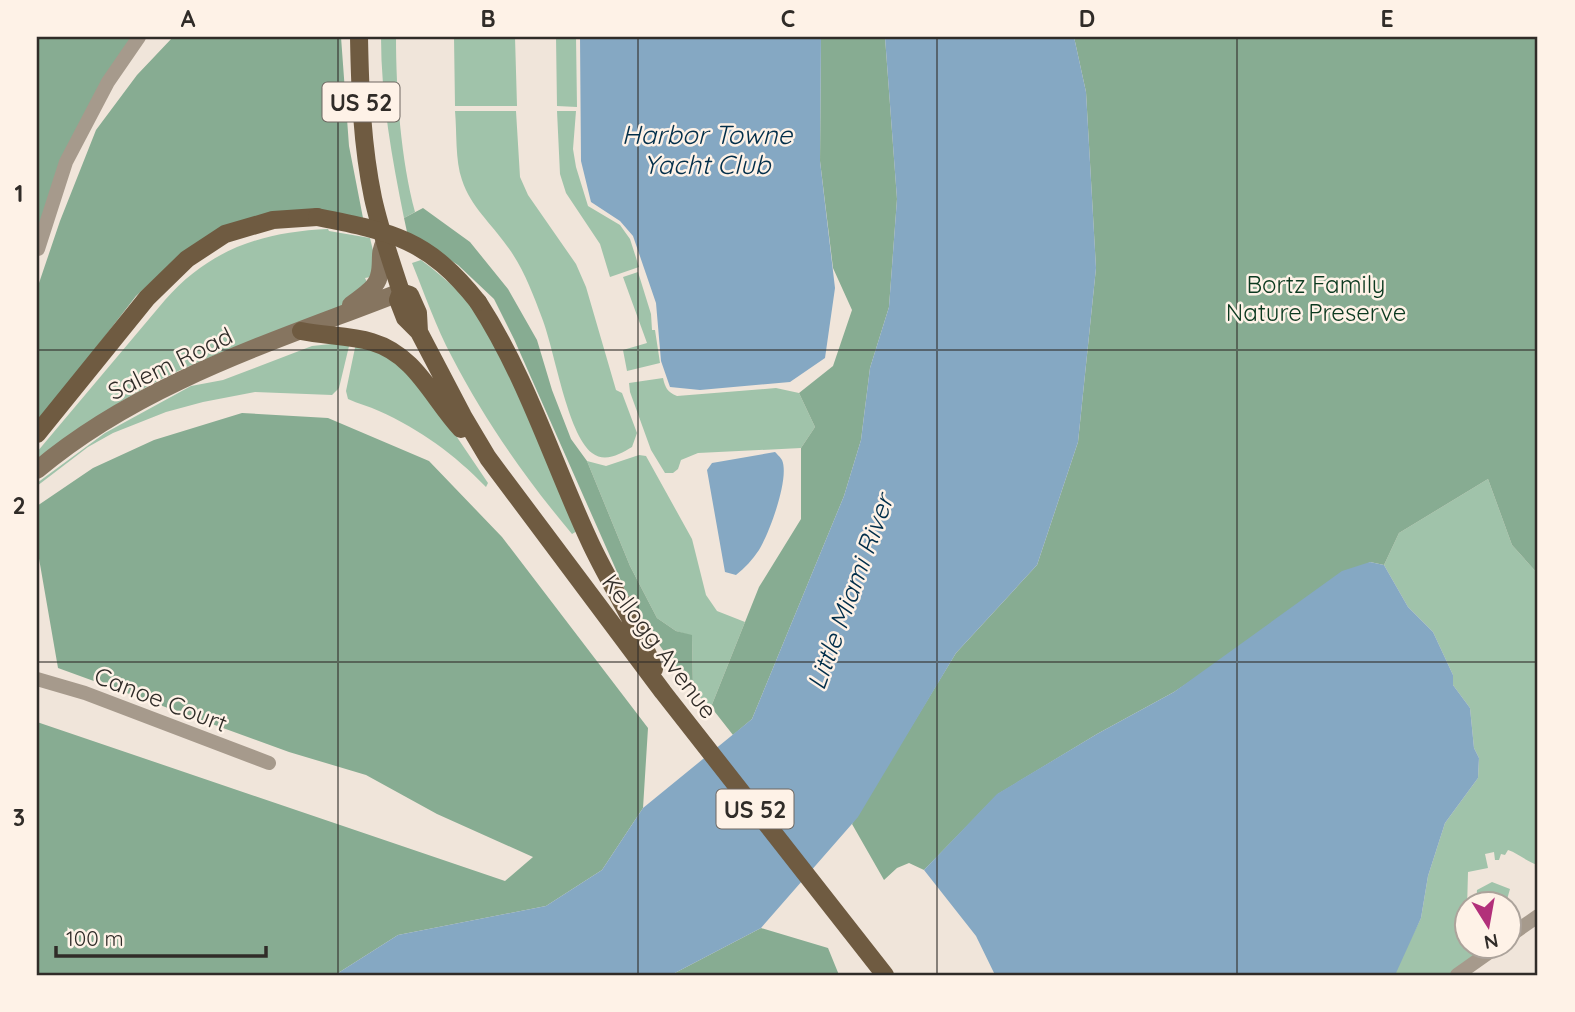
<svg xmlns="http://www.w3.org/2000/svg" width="1575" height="1012" font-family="Quicksand,sans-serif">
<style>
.green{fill:#a0c3aa}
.forest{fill:#87ac92}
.water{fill:#85a8c3}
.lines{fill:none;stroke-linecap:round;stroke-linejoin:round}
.street{stroke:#a69a8c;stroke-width:14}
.secondary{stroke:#867560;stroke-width:18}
.primary{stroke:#6f5b41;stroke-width:18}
.primary-bridge{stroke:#6f5b41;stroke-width:18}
.grid{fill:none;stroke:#302c28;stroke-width:2;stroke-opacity:0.55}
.labels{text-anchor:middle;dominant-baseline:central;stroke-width:5;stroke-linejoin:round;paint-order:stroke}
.shield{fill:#fef2e7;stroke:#6e6761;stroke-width:2}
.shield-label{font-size:23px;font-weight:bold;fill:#302c28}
.park-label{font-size:24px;fill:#0b391f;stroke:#fef2e7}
.street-label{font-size:24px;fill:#302c28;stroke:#fef2e7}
.water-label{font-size:26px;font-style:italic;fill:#012e4a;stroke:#fef2e7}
.neatline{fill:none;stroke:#302c28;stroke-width:2.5}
.grid-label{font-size:23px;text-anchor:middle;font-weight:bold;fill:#302c28}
</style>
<rect width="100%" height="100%" fill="#f0e5da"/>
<path class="green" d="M 381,37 L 396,37 C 396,92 401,160 415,212 L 404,218 C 392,158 381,98 381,37 Z
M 454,37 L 515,37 L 517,106 L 455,106 Z
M 556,37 L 576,37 L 577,107 L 557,106 Z
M 455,111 L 516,111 L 520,177 L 528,195 L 576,264 L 586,287 L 616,390 L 622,393 L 637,433 L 632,447 C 620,454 605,463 592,453 C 567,433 555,351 542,318 C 533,294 523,267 507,246 C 491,223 471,207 462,180 C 455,160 457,132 455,111 Z
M 557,111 L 576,111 L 573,149 L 576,167 L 588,206 L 620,225 L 630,239 L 639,267 L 610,277 L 600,244 L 566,193 L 560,174 Z
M 328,229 L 329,231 L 370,238 L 375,259 L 371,277 L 365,278 L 368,284 C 354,306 323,314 300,323 C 243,344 185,364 132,395 C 100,414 69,436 39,458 L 37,456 L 37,452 L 165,300 C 210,249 262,232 328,229 Z
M 421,260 C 448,280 472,302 490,330 L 577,531 L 572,534 C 526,479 485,421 452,357 C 436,327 425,295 412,263 Z
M 638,272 L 651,314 L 652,330 L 655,330 L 660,363 L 627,371 L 623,350 L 647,343 L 623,277 Z
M 350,342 L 339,388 L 332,395 L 255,392 L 203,402 L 166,412 L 113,433 L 88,447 L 37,486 L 37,483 L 105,433 L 191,386 L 223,380 L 312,346 Z
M 356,343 L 389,355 L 421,384 L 488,483 L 486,487 C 454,454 421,430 379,411 C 369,406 358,404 348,399 L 346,391 Z
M 663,378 C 665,387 667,392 677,396 L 776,388 L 799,393 L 815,427 L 801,448 L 698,453 L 681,460 L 678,469 L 673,473 L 665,473 L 651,450 L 630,392 L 629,383 Z
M 639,455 L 646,456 L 692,539 L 706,595 L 717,611 L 745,622 L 711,707 L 693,691 L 692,636 L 676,631 L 657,618 L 630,566 L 587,461 L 606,466 Z
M 1488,479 L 1512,545 L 1538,574 L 1538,865 C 1525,861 1518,853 1508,850 L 1505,855 L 1501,854 L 1499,860 L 1495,860 L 1494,852 L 1485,854 L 1488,868 L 1468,872 L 1466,946 L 1490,946 L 1450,975 L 1393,975 L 1421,918 L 1428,876 L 1445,823 L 1478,778 L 1479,758 L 1474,748 L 1470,708 L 1453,685 L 1453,675 L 1433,632 L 1408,607 L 1384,565 L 1399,533 Z
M 1492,882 L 1510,889 L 1506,903 L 1476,903 L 1477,890 Z"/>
<path class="forest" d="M 37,37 L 139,37 L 86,121 L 37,251 Z
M 173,37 L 341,37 L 349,146 L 363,218 L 330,213 L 287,215 L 179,257 L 136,296 L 37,424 L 37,289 L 60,221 L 96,130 L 137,75 Z
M 821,37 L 885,37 L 897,199 L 889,307 L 870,368 L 861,440 L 844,496 L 752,719 L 733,735 L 711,707 L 759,587 L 801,519 L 801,448 L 815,427 L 799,393 L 833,366 L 852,310 L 833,268 L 820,161 Z
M 1074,37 L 1538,37 L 1538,574 L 1512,545 L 1488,479 L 1399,533 L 1384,565 L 1370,562 L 1174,692 L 1097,734 L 998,794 L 924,870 L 909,863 L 897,868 L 884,880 L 852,824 L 956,653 L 1037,565 L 1078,442 L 1096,268 L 1086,92 Z
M 423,208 L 470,242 L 508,289 L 537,340 L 552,390 L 571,439 L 587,461 L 630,566 L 657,618 L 676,631 L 692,635 L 693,691 L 655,639 L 625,590 L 514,339 L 494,299 L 458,265 L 407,232 L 404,218 Z
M 242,413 L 328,418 L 429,461 L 502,537 L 648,728 L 643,808 L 602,870 L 546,906 L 398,935 L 335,975 L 37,975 L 37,722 L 505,881 L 533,857 L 437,814 L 366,775 L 289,752 L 58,668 L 37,547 L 37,506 L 93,468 L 154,440 Z
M 761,928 L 828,948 L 839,975 L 671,975 Z"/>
<path class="water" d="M 580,37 L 821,37 L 820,161 L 835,288 L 825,358 L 790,382 L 700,390 L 670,387 L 661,361 L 656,303 L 633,236 L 620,221 L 591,202 L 581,161 Z
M 885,37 L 1074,37 L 1086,92 L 1096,268 L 1078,442 L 1037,565 L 956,653 L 858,817 L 761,928 L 671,975 L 335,975 L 398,935 L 546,906 L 602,870 L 643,808 L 752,719 L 844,496 L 861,440 L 870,368 L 889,307 L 897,199 Z
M 775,452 C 777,454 781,458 782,460 C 790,478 769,534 759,550 C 752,560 745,568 736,575 L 725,572 L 707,470 L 712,463 Z
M 1370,562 L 1384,565 L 1408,607 L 1433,632 L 1453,675 L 1453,685 L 1470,708 L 1474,748 L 1479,758 L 1478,778 L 1445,823 L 1428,876 L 1421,918 L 1396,973 L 1393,975 L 995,975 L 976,936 L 924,870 L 997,794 L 1097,734 L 1174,692 L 1342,571 Z"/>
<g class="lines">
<path class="street" d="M 38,249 L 66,162 L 108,82 L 139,37
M 37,679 L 85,693 L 269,763
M 1508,937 L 1538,916
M 1457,975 L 1498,946"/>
<path class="secondary" d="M 351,305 C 361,297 376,289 379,276 C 383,263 378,253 385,242
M 37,470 C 141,382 276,341 401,292"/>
<path class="primary" d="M 359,37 C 360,91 362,145 373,198 C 380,230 391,261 401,292 L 398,300 L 405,318 L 419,332 L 463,416 L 488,458 L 663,692 L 885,975
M 401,292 L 410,295 L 418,313 L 419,332
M 478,302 C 526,376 552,460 589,540 C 609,584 637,624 654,669
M 301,331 C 324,336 349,335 372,342 C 416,355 432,398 461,429
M 37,434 L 147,298 L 187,259 L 225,234 L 273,220 L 317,217"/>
<path class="primary-bridge" d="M 317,217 C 393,232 428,239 478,302"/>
</g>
<path class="grid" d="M 338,37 L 338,975M 638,37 L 638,975M 937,37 L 937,975M 1237,37 L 1237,975M 37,350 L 1538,350M 37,662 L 1538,662"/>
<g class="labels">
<g class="shield">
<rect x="322.5" y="82.5" width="77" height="39" rx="5"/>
<rect x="716.5" y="789.5" width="77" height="39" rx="5"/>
</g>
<g class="shield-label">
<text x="361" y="102">US 52</text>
<text x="755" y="809">US 52</text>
</g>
<g class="park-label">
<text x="1316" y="284">Bortz Family<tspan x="1316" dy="28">Nature Preserve</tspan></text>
</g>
<g class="street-label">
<text transform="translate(170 363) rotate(-26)">Salem Road</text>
<text transform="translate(660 646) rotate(53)">Kellogg Avenue</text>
<text transform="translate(161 699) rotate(21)">Canoe Court</text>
</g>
<g class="water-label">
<text x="707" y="134">Harbor Towne<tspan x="707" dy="30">Yacht Club</tspan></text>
<text transform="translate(850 592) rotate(-70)">Little Miami River</text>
</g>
</g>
<rect width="1575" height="1012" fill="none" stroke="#fef2e7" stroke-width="77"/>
<g transform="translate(1488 925) rotate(169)"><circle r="33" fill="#fef2e7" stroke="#aca39b" stroke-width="2"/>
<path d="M0-5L12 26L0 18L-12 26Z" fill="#b2307a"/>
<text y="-10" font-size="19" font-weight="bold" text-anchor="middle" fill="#302c28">N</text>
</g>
<path d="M56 946v10h210v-10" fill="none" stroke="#302c28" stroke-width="3.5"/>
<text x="66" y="946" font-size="21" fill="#302c28" stroke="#fef2e7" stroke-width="5" paint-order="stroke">100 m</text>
<rect x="38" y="38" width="1498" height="936" class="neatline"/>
<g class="grid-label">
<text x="188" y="27">A</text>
<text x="488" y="27">B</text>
<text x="788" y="27">C</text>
<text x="1087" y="27">D</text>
<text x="1387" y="27">E</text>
<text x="19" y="202">1</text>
<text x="19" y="514">2</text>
<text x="19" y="826">3</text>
</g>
</svg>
